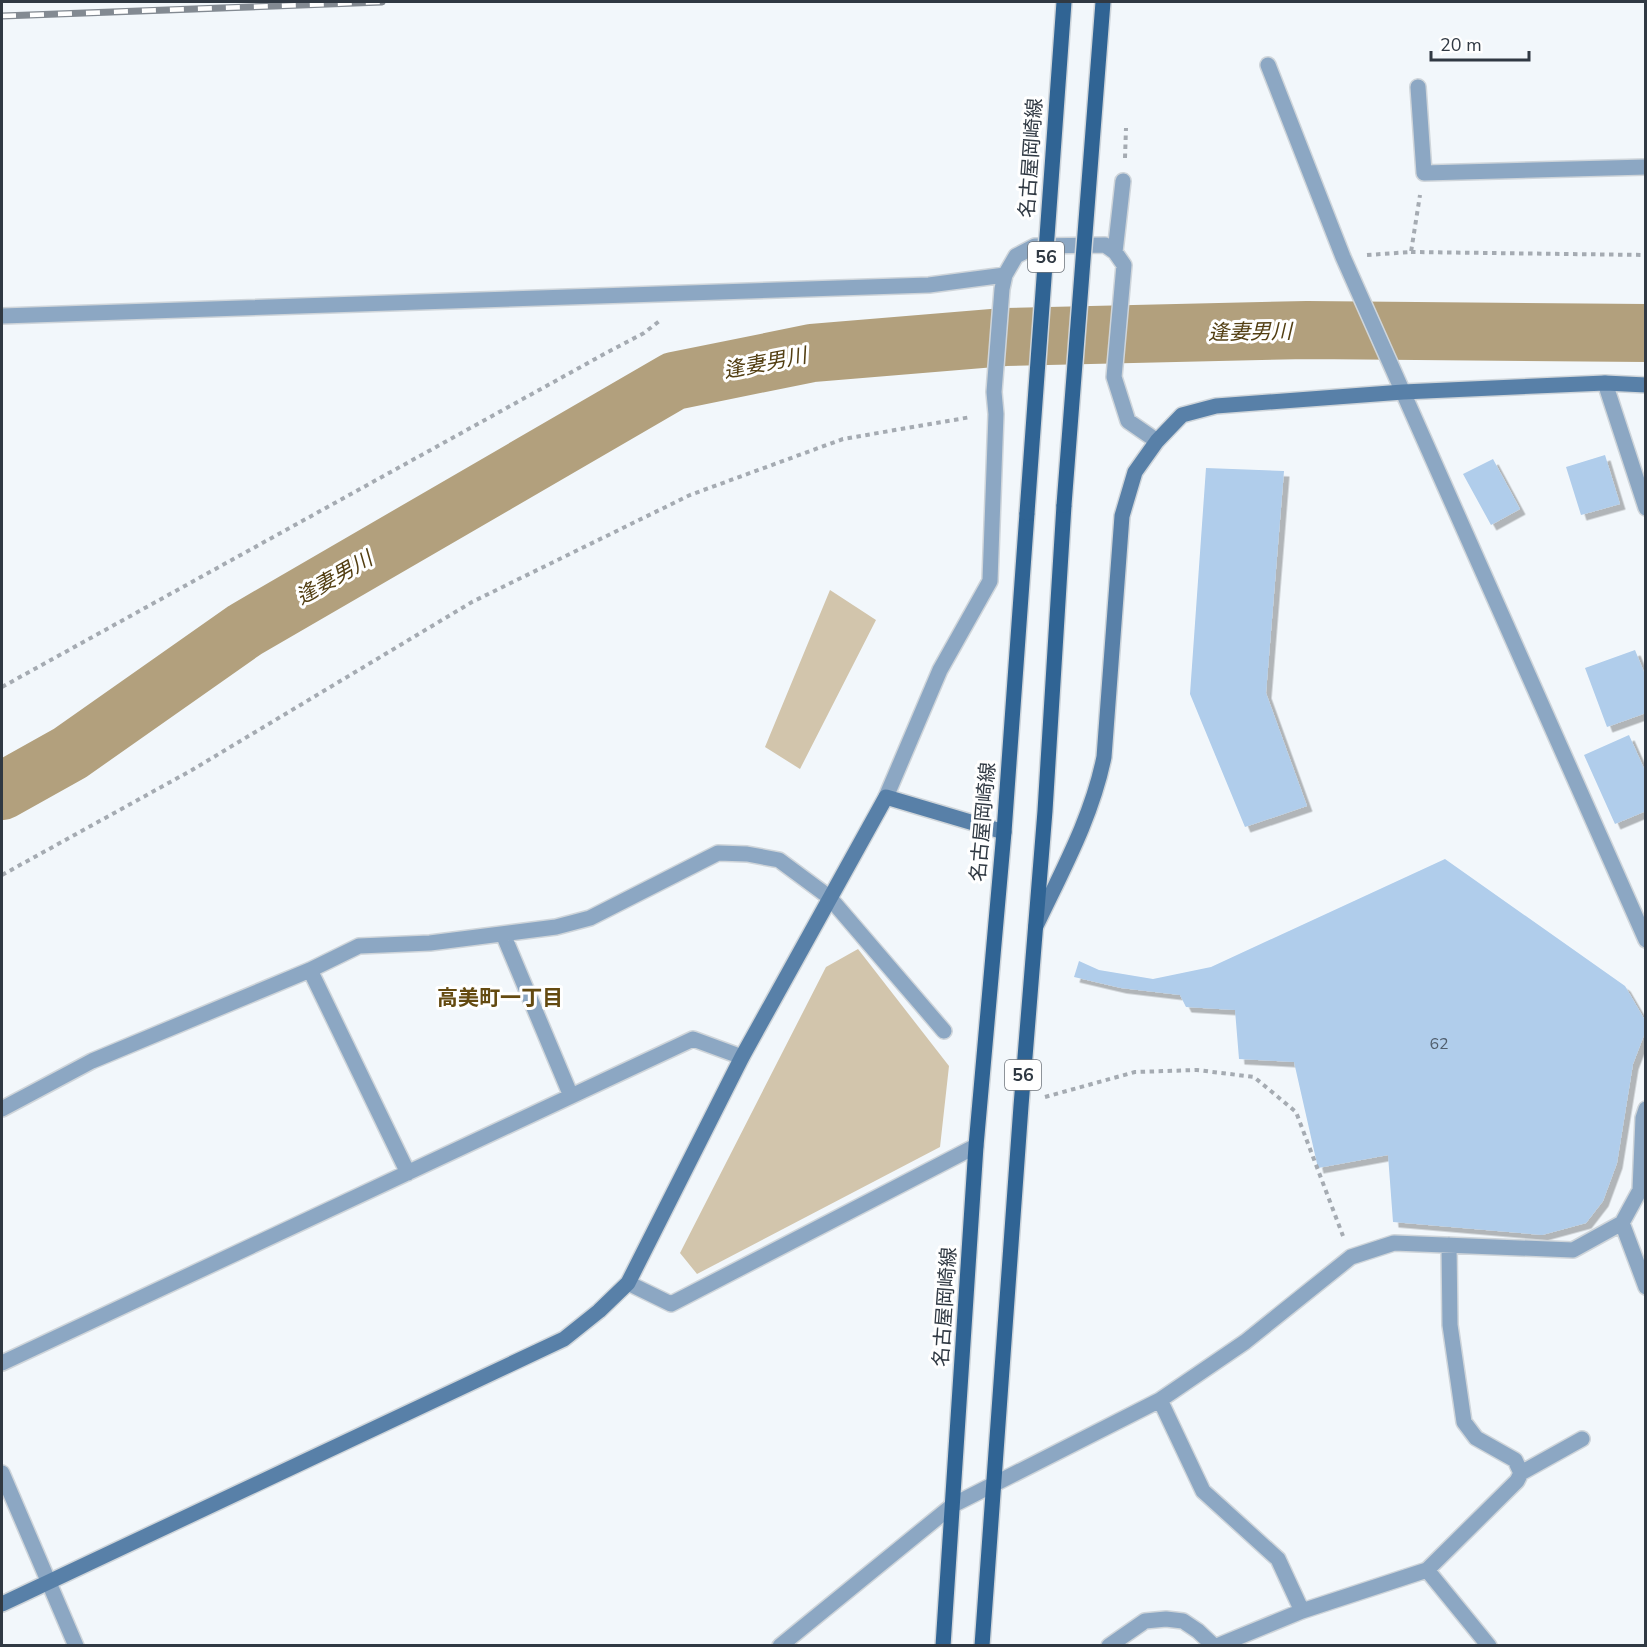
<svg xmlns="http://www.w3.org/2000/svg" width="1647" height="1647" font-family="'Nunito Sans','Noto Sans JP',sans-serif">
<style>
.green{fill:#d2c5ac}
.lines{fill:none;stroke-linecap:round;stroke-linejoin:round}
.river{stroke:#b2a07d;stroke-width:58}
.building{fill:#b0cdeb;filter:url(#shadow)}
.street-casing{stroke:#cfd5da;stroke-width:18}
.secondary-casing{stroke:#cfd5da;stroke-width:18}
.primary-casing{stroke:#cfd5da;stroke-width:18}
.path{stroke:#a5abb2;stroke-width:4;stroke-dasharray:4.5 4.5;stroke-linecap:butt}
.street{stroke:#8ca7c3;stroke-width:15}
.secondary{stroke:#5880a8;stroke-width:15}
.primary{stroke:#306494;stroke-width:15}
.rail-casing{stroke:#838a92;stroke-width:7}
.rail{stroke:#fff;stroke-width:4.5;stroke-dasharray:14;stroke-linecap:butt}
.primary-bridge-casing{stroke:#cfd5da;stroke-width:18;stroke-linecap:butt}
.primary-bridge{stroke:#306494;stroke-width:15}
.labels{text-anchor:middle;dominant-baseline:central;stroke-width:6;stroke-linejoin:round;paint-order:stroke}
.number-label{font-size:16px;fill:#505e6d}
.shield{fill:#fff;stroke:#6e747b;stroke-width:1.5}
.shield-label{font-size:18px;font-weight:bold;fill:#303943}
.street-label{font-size:20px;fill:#303943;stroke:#fff}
.water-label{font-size:21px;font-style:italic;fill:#533f13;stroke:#fff}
.neighbourhood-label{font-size:21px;font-weight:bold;fill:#644a10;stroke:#fff}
</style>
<defs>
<filter id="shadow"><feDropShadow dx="5.5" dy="5.5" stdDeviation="0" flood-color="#0004"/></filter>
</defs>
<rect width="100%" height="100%" fill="#f2f7fb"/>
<path class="green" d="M 830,590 L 876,620 L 800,769 L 765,747 Z
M 858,949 L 949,1066 L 940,1147 L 697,1274 L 680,1253 L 826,967 Z"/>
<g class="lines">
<path class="river" d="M 2,791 L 70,753 L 245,630 L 674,381 L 812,353 L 1005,337 L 1307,330 L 1646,333"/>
</g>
<path class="building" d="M 1605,455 L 1620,504 L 1581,515 L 1566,467 Z
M 1493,459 L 1520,509 L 1491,525 L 1463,474 Z
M 1206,468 L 1284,471 L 1266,693 L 1307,806 L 1245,827 L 1190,694 Z
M 1635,650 L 1646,677 L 1646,713 L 1607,727 L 1585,668 Z
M 1629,735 L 1646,773 L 1646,811 L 1615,824 L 1584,755 Z
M 1445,859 L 1625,986 L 1646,1022 L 1646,1030 L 1633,1064 L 1617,1163 L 1603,1201 L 1586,1223 L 1542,1235 L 1393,1222 L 1388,1155 L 1318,1168 L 1294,1062 L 1239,1059 L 1235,1010 L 1186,1007 L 1180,995 L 1121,988 L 1074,977 L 1079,961 L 1099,970 L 1153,979 L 1211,967 Z"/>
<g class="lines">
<defs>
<path id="street" d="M 1268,65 L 1343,257 L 1646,940
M 1418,87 L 1424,173 L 1646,167
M 1115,252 L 1123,181
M 2,316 L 929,285 L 1005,275
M 1605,383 L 1646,508
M 886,797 L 940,670 L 990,581 L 996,414 L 994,392 L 1002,289 L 1005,275 L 1016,256 L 1035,246 L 1105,245 L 1115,252 L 1124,265 L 1114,377 L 1128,421 L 1157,441
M 503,934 L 571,1096
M 310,970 L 408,1173
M 2,1109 L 92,1061 L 310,970 L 359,946 L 430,943 L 556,927 L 590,918 L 718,853 L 747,854 L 779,860 L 829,897 L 944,1031
M 1622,1223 L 1646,1287
M 628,1283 L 671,1304 L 976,1146
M 2,1363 L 693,1039 L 742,1057
M 1160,1400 L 1203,1491 L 1278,1559 L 1302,1611
M 2,1473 L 76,1646
M 1521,1473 L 1582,1439
M 1427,1570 L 1489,1646
M 780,1646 L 953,1505 L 1160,1400 L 1245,1342 L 1351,1257 L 1394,1243 L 1573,1250 L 1622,1223 L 1640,1190 L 1643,1118 L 1646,1109
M 1109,1646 L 1145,1621 L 1166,1619 L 1183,1621 L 1198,1631 L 1214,1646
M 1217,1646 L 1302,1611 L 1427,1570 L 1517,1481 L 1521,1473 L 1515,1460 L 1476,1438 L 1464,1422 L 1450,1325 L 1449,1245"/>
<path id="secondary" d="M 1036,926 C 1062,871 1092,817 1104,757 L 1122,516 L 1135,472 L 1157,441 L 1182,415 L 1216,406 L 1403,392 L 1605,383 L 1646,385
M 2,1604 L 564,1339 L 599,1311 L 628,1283 L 742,1057 L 886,797 L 1004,832"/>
<path id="primary" d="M 943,1646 L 976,1146 L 1004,832 L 1027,513
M 982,1646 L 1021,1106 L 1045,811 L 1064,505"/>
</defs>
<use href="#street" class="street-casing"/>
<use href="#secondary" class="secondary-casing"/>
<use href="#primary" class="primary-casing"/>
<path class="path" d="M 1125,158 L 1126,128
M 1411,252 L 1646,255
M 1367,255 L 1411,252 L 1420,195
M 2,687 L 606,353 L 644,333 L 662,319
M 2,875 L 192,770 L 472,602 L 690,495 L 843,439 L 971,417
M 1045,1097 L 1135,1072 L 1197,1070 L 1254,1077 L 1296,1112 L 1343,1236"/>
<use href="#street" class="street"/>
<use href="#secondary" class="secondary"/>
<use href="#primary" class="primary"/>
<defs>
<path id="rail" d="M 2,16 L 382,2"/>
</defs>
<use href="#rail" class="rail-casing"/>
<use href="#rail" class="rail"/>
<defs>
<path id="primary-bridge" d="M 1064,505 L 1103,2
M 1027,513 L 1064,2"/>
</defs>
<use href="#primary-bridge" class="primary-bridge-casing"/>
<use href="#primary-bridge" class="primary-bridge"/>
</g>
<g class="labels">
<g class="number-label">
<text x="1439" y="1044">62</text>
</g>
<g class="shield">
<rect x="1028" y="242" width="36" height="30" rx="4.5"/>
<rect x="1005" y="1060" width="36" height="30" rx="4.5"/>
</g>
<g class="shield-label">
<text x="1046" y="257">56</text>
<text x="1023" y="1075">56</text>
</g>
<g class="street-label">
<text transform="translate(1031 158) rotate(-86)">名古屋岡崎線</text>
<text transform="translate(983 822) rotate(-85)">名古屋岡崎線</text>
<text transform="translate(945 1307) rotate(-86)">名古屋岡崎線</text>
</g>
<g class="water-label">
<text transform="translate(1250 332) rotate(-1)">逢妻男川</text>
<text transform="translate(765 363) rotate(-11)">逢妻男川</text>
<text transform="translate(334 578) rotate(-30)">逢妻男川</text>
</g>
<g class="neighbourhood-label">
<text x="500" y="998">高美町一丁目</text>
</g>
</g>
<rect width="1647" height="1647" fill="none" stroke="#303943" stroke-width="6"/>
<path d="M1431 51v9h98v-9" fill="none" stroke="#303943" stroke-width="3"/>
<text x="1440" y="51" font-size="18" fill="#303943" stroke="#ffffff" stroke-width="4.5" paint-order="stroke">20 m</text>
</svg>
